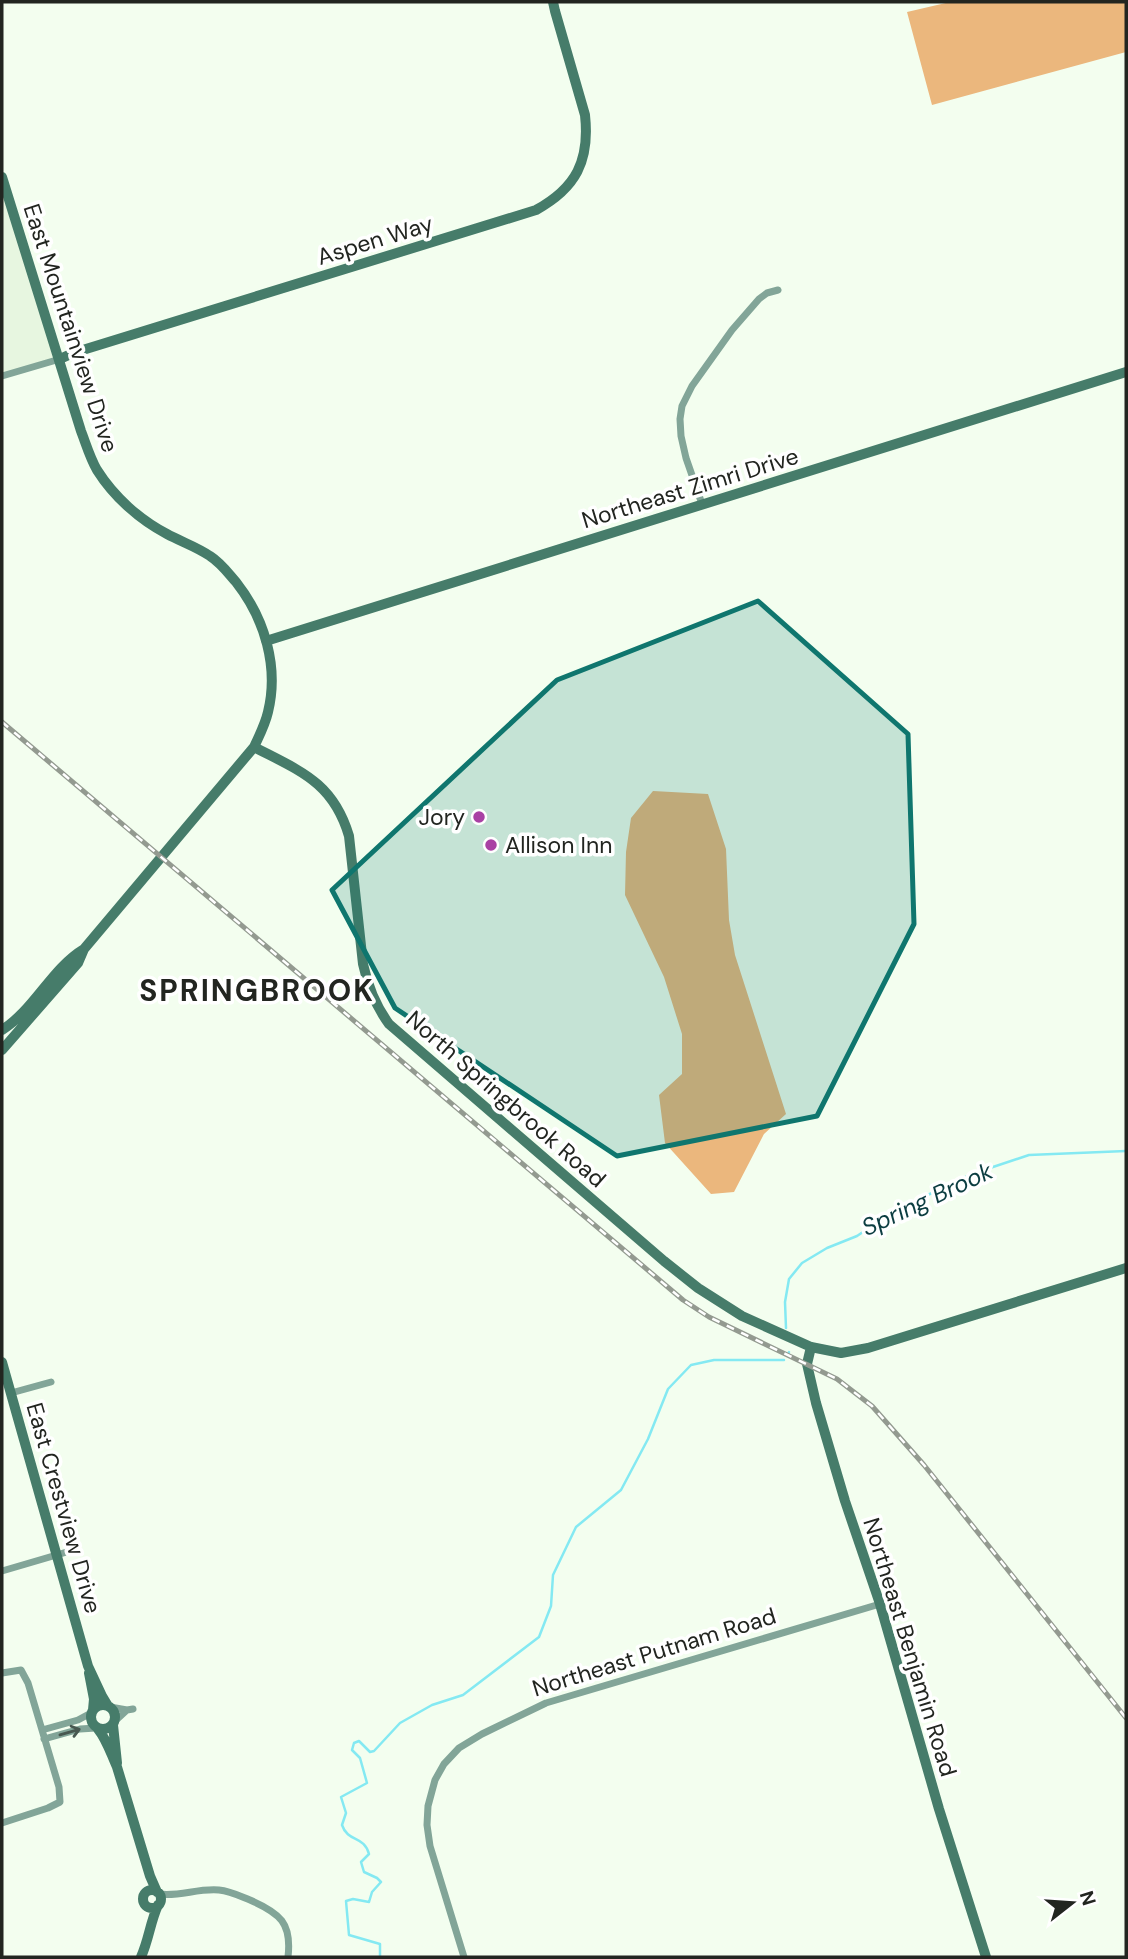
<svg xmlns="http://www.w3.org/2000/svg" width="1128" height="1959" font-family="'DM Sans',sans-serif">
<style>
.built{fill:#e7f6e0}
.forest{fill:#ebb77d}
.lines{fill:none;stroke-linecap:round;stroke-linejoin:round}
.stream{stroke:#84e9f2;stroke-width:2.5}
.street{stroke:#82a598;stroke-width:7}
.secondary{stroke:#467c6a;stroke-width:10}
.rail-casing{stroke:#939a90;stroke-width:5}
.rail{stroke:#fff;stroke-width:2.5;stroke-dasharray:8;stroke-linecap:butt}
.oneway{stroke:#485850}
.marked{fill:#0f766e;fill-opacity:0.2;stroke:#0f766e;stroke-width:5;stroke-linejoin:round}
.poi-dot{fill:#a941a4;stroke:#fff;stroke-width:2.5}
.labels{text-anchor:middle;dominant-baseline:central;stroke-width:7;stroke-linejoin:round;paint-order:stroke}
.street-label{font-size:23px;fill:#222520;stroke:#fff}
.poi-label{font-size:23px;fill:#222520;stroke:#fff;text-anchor:end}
.water-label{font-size:24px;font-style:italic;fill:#0c3d41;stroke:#fff}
.district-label{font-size:30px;font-weight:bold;letter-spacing:2px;fill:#222520;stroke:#fff}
</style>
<rect width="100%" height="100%" fill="#f3feef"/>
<path class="built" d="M 2,172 L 60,359 L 2,377 Z"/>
<path class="forest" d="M 950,2 L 1126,2 L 1126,52 L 932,105 L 907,12 Z
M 653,791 L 708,794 L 726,849 L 729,920 L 735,955 L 786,1114 L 764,1134 L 734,1192 L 711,1194 L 665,1143 L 659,1095 L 682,1074 L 682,1034 L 664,977 L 625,895 L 626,852 L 631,818 Z"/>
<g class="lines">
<path class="stream" d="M 786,1328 L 785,1302 L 789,1279 L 802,1263 L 827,1248 L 857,1236 L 894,1211 L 972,1174 L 1029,1155 L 1126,1151
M 788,1354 L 789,1352
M 380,1957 L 380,1944 L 349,1935 L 346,1901 L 353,1899 L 369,1902 L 372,1892 L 381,1882 L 377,1878 L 364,1872 L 361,1862 L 369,1854 C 364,1835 348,1843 342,1825 L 346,1813 L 341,1797 L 367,1783 L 360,1758 L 352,1750 L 354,1743 L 359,1741 L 370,1752 L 374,1751 L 400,1723 L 432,1705 L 463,1695 L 539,1637 L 551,1606 L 553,1575 L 576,1527 L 621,1490 L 648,1439 L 668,1389 L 691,1365 L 714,1360 L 784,1360"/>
<path class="street" d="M 2,376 L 60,359
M 702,504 L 686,458 L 681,436 L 680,419 L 682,406 L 692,386 L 732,330 L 759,299 L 767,293 L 778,290
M 11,1393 L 51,1382
M 2,1571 L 77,1549
M 2,1673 L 21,1670 L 28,1683 L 59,1787 L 60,1802 L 48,1808 L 2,1823
M 110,1707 L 127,1710
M 114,1722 L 127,1710 L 133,1709
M 42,1730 L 78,1720 L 91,1713
M 44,1739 L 80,1729 L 96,1728
M 159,1894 C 179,1897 198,1888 219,1890 C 230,1891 240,1896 250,1900 C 280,1913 292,1923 288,1957
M 464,1957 L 430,1846 L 427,1825 L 428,1806 L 435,1780 L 444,1764 L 459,1748 L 482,1734 L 546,1703 L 880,1604"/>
<path class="secondary" d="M 2,177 L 81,431 C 86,444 90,458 97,470 C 114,497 140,520 167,534 C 182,542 197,547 210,556 C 221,563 228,573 236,582 C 265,619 279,667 268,712 C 265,725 259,736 254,747 L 84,949 L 78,963 L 2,1050
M 60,359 L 73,353 L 536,210 C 576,188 590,161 585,115 L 555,11 L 553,2
M 266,641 L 1126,372
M 254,747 C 300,771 333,782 349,836 L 363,964 C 368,987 375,1005 389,1024 L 664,1261 L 698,1288 L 742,1316 L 811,1347 L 841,1353 L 868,1348 L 1126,1268
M 2,1030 C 35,1009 51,969 84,949
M 811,1347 L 807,1364 L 816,1403 L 845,1501 L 880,1604 L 939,1809 L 986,1957
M 2,1362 L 88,1666 L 102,1696 L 108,1706
M 89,1673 L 94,1699 L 93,1710
M91 1717a12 12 0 1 1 24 0a12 12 0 1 1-24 0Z
M 113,1725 L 117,1763
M 98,1729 C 107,1740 111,1754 117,1767 L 150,1876 L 157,1892
M143 1899a9 9 0 1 1 18 0a9 9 0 1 1-18 0Z
M 141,1957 C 149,1939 150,1923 158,1905"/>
<defs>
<path id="rail" d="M 2,722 L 683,1300 L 709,1317 L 837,1379 L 872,1406 L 924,1465 L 1126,1718"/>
</defs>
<use href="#rail" class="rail-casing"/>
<use href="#rail" class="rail"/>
</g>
<defs><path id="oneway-shaft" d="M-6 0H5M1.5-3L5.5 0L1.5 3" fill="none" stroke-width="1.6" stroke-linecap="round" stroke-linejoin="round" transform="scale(1.75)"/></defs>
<use class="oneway" href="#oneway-shaft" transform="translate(70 1732) rotate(-16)"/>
<path class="marked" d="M 758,601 L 908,734 L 914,924 L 817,1116 L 617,1156 L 395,1008 L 332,890 L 557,680 Z"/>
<g class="poi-dot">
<circle cx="479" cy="817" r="7"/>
<circle cx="491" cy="845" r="7"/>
</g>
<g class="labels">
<g class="street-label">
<text transform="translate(375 240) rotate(-17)">Aspen Way</text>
<text transform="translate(71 328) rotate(72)">East Mountainview Drive</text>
<text transform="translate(690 488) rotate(-17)">Northeast Zimri Drive</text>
<text transform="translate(506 1099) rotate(41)">North Springbrook Road</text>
<text transform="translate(64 1508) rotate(74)">East Crestview Drive</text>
<text transform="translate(910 1647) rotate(73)">Northeast Benjamin Road</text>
<text transform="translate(654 1652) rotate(-17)">Northeast Putnam Road</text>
</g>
<g class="poi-label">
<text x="465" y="817">Jory</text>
<text x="505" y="845" text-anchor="start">Allison Inn</text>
</g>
<g class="water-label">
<text transform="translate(927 1199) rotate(-25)">Spring Brook</text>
</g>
<g class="district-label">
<text x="257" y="990">SPRINGBROOK</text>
</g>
</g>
<rect width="1128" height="1959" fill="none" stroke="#222520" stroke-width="7"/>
<g transform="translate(1072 1903) rotate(73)" stroke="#ffffff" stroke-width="5" paint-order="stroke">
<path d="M0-5L12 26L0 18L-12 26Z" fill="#222520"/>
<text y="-10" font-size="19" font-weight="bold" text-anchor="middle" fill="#222520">N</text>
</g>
</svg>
